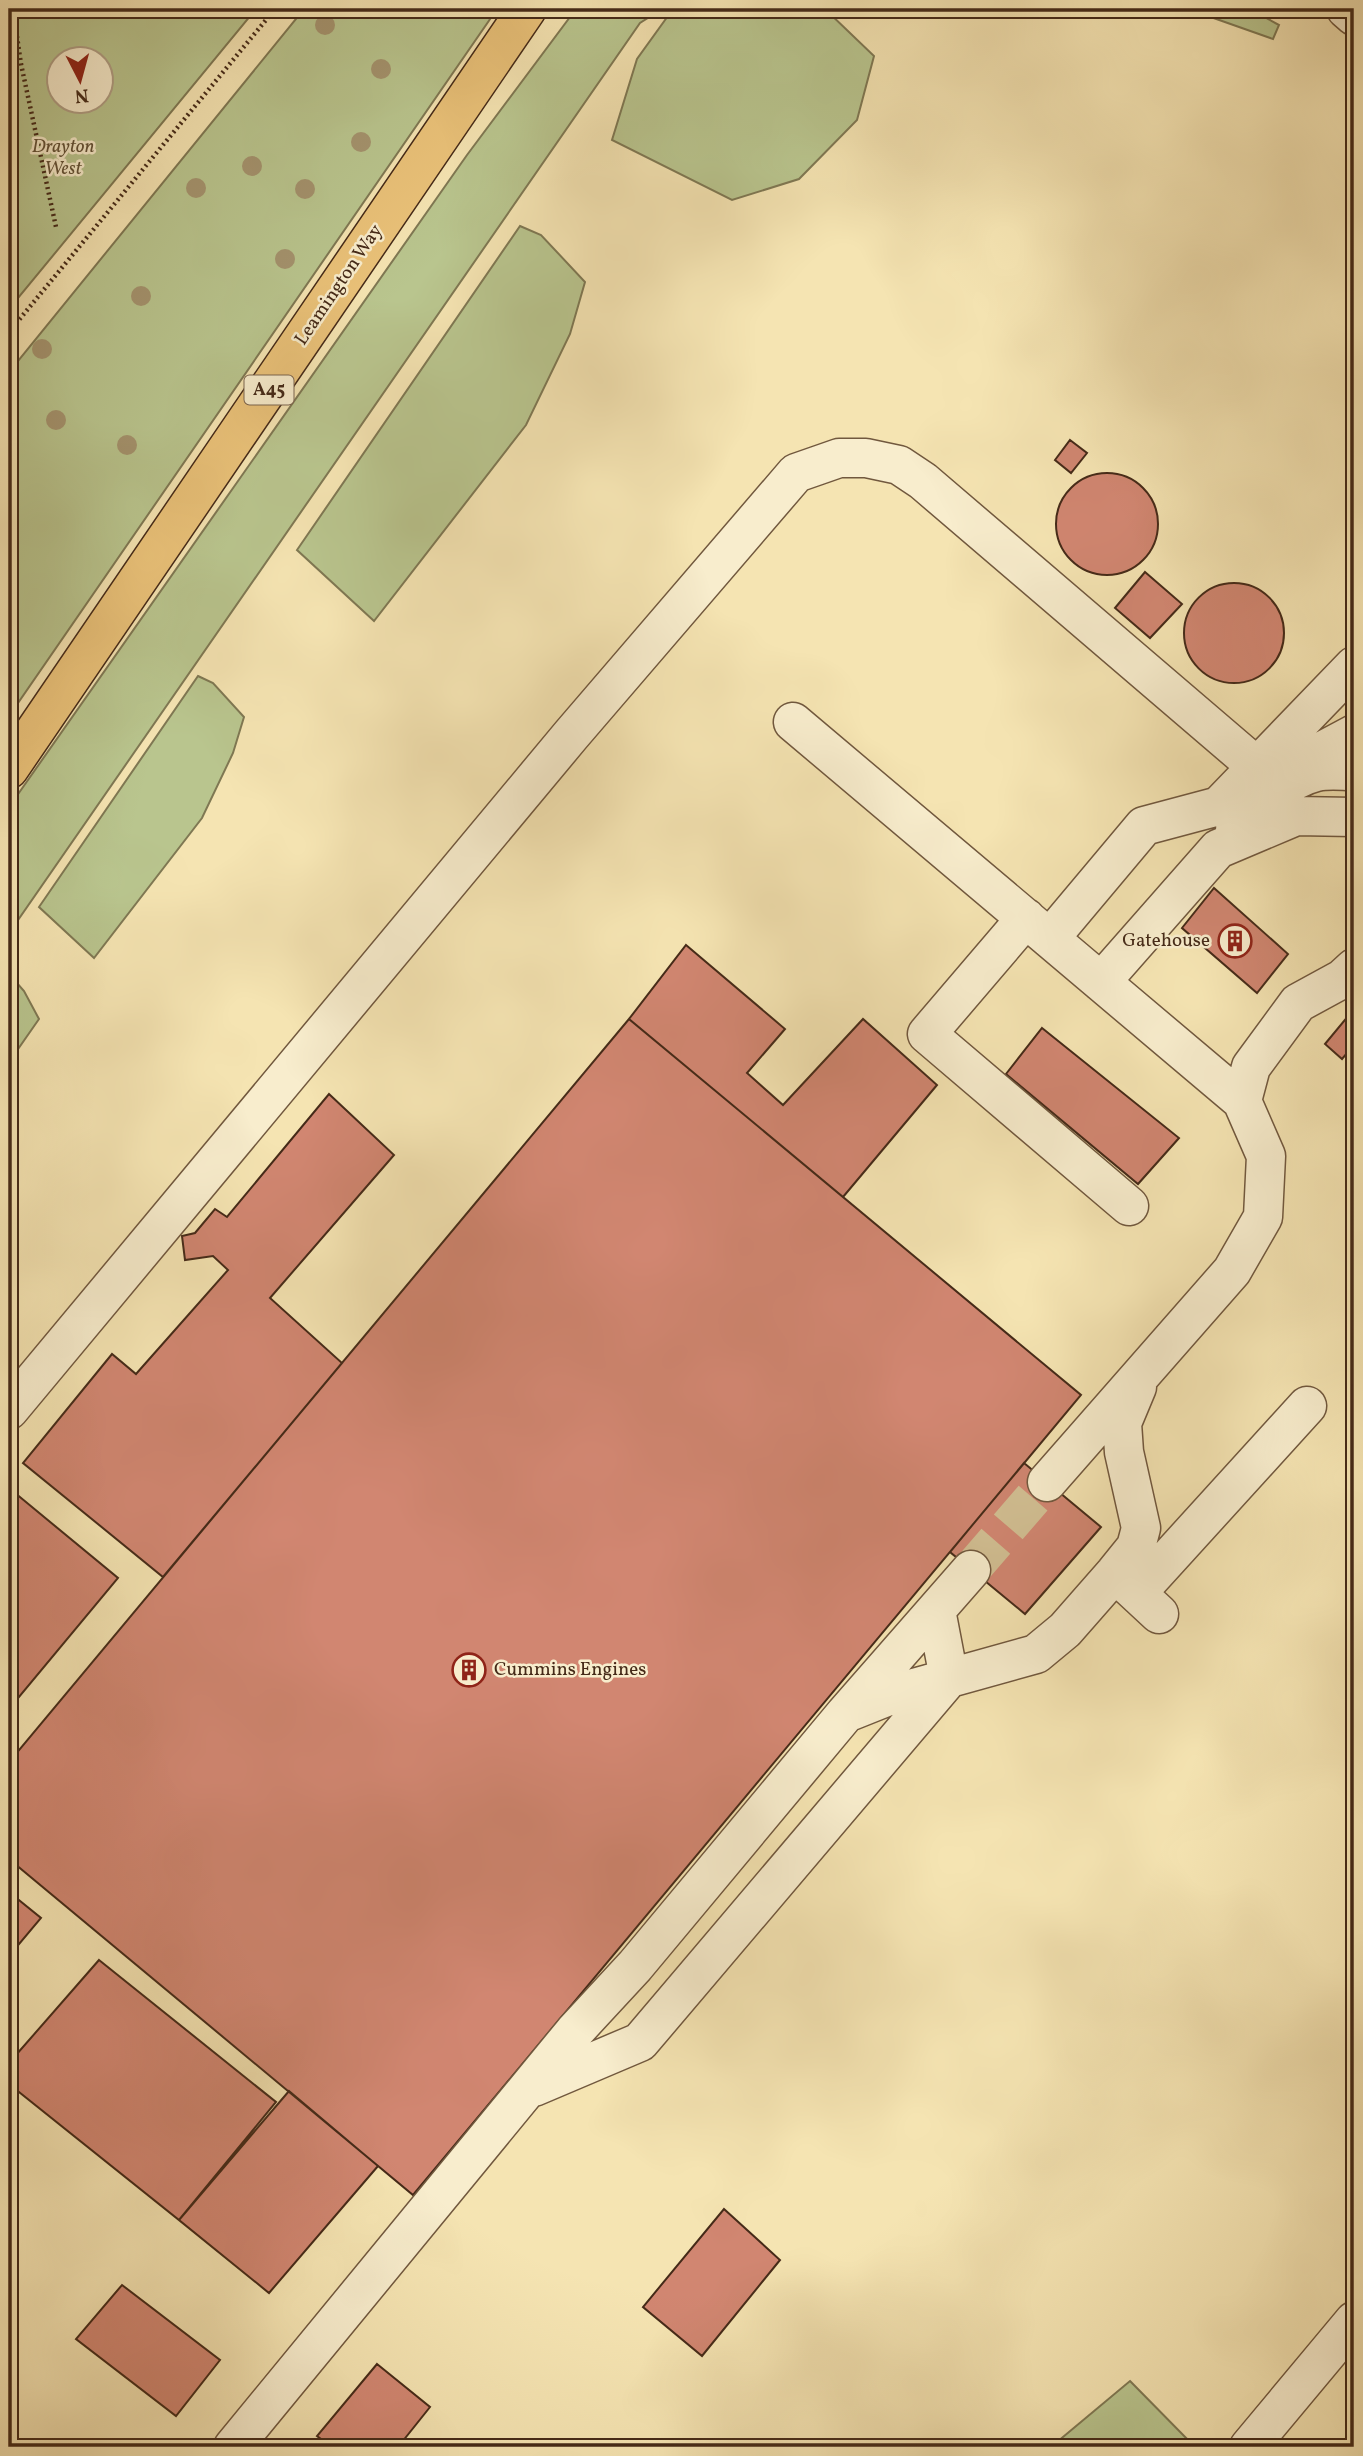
<svg xmlns="http://www.w3.org/2000/svg" width="1363" height="2456" font-family="Vollkorn,serif">
<style>
.green{fill:#b9c58e;stroke:#7f7853;stroke-width:2;fill-rule:evenodd}
.building{fill:#d18671;stroke:#452a18;stroke-width:2}
.lines{fill:none;stroke-linecap:round;stroke-linejoin:round}
.minor-tunnel{stroke:#d2bf93;stroke-width:38;stroke-dasharray:38 19;stroke-linecap:butt}
.minor-casing{stroke:#71583e;stroke-width:41}
.highway-casing{stroke:#452a18;stroke-width:41}
.path{stroke:#452a18;stroke-width:4.5;stroke-dasharray:2 3.5;stroke-linecap:butt}
.minor{stroke:#f8edcd;stroke-width:38}
.highway{stroke:#eac279;stroke-width:38}
.tree{fill:#a4936e}
.labels{text-anchor:middle;dominant-baseline:central;stroke-width:5;stroke-linejoin:round;paint-order:stroke}
.shield{fill:#f8edcd;stroke:#7b644e;stroke-width:2}
.shield-label{font-size:18px;font-weight:bold;fill:#452a18}
.park-label{font-size:19px;font-style:italic;fill:#625136;stroke:#f8edcd}
.street-label{font-size:19px;fill:#452a18;stroke:#f8edcd}
.poi-label{font-size:19px;fill:#452a18;stroke:#f8edcd;text-anchor:end}
</style>
<rect width="100%" height="100%" fill="#f5e4b2"/>
<filter id="stains"><feTurbulence type="fractalNoise" baseFrequency=".00286" numOctaves="4"/><feColorMatrix values="0 0 0 0 .2 0 0 0 0 .09 0 0 0 0 .02 0 0 0 .5 -.17"/></filter>
<radialGradient id="worn" r=".72"><stop offset=".6" stop-color="#630" stop-opacity="0"/><stop offset="1" stop-color="#630" stop-opacity=".3"/></radialGradient>
<path class="green" d="M 9,9 L 256,9 L 9,309 ZM 60,60 L 102,60 L 102,102 L 60,102 Z
M 304,9 L 497,9 L 9,716 L 9,372 Z
M 576,9 L 662,9 L 640,23 L 9,933 L 9,807 L 467,155 Z
M 673,9 L 825,9 L 874,56 L 857,120 L 799,179 L 732,200 L 612,140 L 637,59 Z
M 1188,9 L 1250,9 L 1279,25 L 1273,39 Z
M 520,226 L 541,235 L 585,282 L 570,334 L 526,425 L 374,621 L 297,550 Z
M 198,676 L 213,683 L 244,717 L 233,753 L 202,818 L 94,958 L 39,907 Z
M 9,974 L 24,991 L 39,1019 L 9,1062 Z
M 1130,2381 L 1195,2447 L 1051,2447 Z"/>
<path class="building" d="M 1070,440 L 1087,453 L 1071,473 L 1055,460 Z
M1056 524a51 51 0 1 1 102 0a51 51 0 1 1-102 0Z
M 1145,572 L 1182,604 L 1150,638 L 1115,608 Z
M1184 633a50 50 0 1 1 100 0a50 50 0 1 1-100 0Z
M 1214,888 L 1288,954 L 1257,993 L 1182,928 Z
M 686,945 L 785,1029 L 747,1073 L 783,1105 L 863,1019 L 937,1085 L 843,1197 L 629,1019 Z
M 1349,1015 L 1354,1020 L 1354,1045 L 1342,1059 L 1325,1044 Z
M 629,1019 L 1081,1395 L 413,2195 L 9,1859 L 9,1762 Z
M 1042,1028 L 1179,1138 L 1138,1184 L 1006,1074 Z
M 329,1094 L 394,1155 L 270,1298 L 342,1363 L 163,1577 L 23,1463 L 112,1354 L 136,1374 L 228,1270 L 213,1256 L 185,1260 L 182,1236 L 195,1233 L 215,1209 L 227,1217 Z
M 1024,1463 L 1101,1527 L 1025,1614 L 950,1552 Z
M 9,1488 L 118,1578 L 9,1709 Z
M 9,1892 L 41,1918 L 9,1956 Z
M 99,1960 L 276,2102 L 179,2220 L 9,2084 L 9,2063 Z
M 289,2091 L 378,2166 L 269,2293 L 179,2220 Z
M 724,2209 L 780,2260 L 702,2356 L 643,2307 Z
M 122,2285 L 220,2360 L 176,2416 L 76,2339 Z
M 377,2364 L 430,2407 L 398,2447 L 332,2447 L 317,2436 Z"/>
<g class="lines">
<path class="minor-tunnel" d="M 971,1570 L 1047,1482"/>
<defs>
<path id="minor" d="M 1346,9 L 1354,16
M 793,722 L 1242,1101
M 1293,776 L 1324,750 L 1354,734
M 1235,830 C 1258,808 1284,780 1316,772 C 1328,769 1342,771 1354,771
M 1026,918 L 927,1034 L 1129,1206
M 1050,938 L 1144,826 L 1219,806 L 1354,666
M 1101,982 L 1218,849 L 1296,816 L 1354,817
M 9,1410 L 571,735 L 796,473 L 839,458 L 866,458 L 899,465 L 923,481 L 1256,766
M 1047,1482 L 1232,1271 L 1263,1217 L 1266,1156 L 1242,1101 L 1251,1067 L 1298,1003 L 1342,979 L 1354,968
M 1117,1575 L 1159,1614
M 1137,1593 L 1307,1406
M 936,1610 L 949,1678
M 851,1711 L 896,1693 L 1036,1654 L 1065,1630 L 1115,1573 L 1136,1547 L 1141,1528 L 1124,1452 L 1122,1423 L 1137,1387
M 534,2087 L 640,2042 L 949,1678
M 233,2447 L 574,2032 L 635,1966 L 845,1714 L 971,1570
M 1249,2447 L 1354,2321"/>
<path id="highway" d="M 9,769 L 527,9"/>
</defs>
<use href="#minor" class="minor-casing"/>
<use href="#highway" class="highway-casing"/>
<path class="path" d="M 13,9 L 21,64 L 56,227
M 9,332 L 275,9"/>
<use href="#minor" class="minor"/>
<use href="#highway" class="highway"/>
</g>
<g class="tree">
<circle cx="325" cy="25" r="10"/>
<circle cx="381" cy="69" r="10"/>
<circle cx="361" cy="142" r="10"/>
<circle cx="252" cy="166" r="10"/>
<circle cx="196" cy="188" r="10"/>
<circle cx="305" cy="189" r="10"/>
<circle cx="285" cy="259" r="10"/>
<circle cx="141" cy="296" r="10"/>
<circle cx="42" cy="349" r="10"/>
<circle cx="56" cy="420" r="10"/>
<circle cx="127" cy="445" r="10"/>
</g>
<defs>
<symbol id="building-ring" viewBox="-11 -11 22 22"><circle r="9.5" fill="#f8edcd" stroke="#8f2418" stroke-width="1.5"/><path d="M-4-6H4V6H1V3H-1V6H-4ZM-2.5-4.3h1.7v1.8h-1.7ZM.8-4.3h1.7v1.8H.8ZM-2.5-1h1.7V.8h-1.7ZM.8-1h1.7V.8H.8Z" fill="#8f2418"/></symbol>
</defs>
<g fill-rule="evenodd">
<use href="#building-ring" x="1216" y="922" width="38" height="38"/>
<use href="#building-ring" x="450" y="1651" width="38" height="38"/>
</g>
<g class="labels">
<rect class="shield" x="244.5" y="375.5" width="49" height="29" rx="5"/>
<g class="shield-label">
<text x="269" y="390">A45</text>
</g>
<g class="park-label">
<text x="63" y="147">Drayton<tspan x="63" dy="22">West</tspan></text>
</g>
<g class="street-label">
<text transform="translate(339 285) rotate(-56)">Leamington Way</text>
</g>
<g class="poi-label">
<text x="1210" y="941">Gatehouse</text>
<text x="494" y="1670" text-anchor="start">Cummins Engines</text>
</g>
</g>
<rect width="1363" height="2456" fill="none" stroke="#f5e4b2" stroke-width="35"/>
<rect x="10" y="10" width="1342" height="2435" fill="none" stroke="#452a18" stroke-width="3.5"/>
<rect x="18" y="18" width="1328" height="2421" fill="none" stroke="#452a18" stroke-width="2"/>
<g transform="translate(80 80) rotate(174)"><circle r="33" fill="#f8edcd" stroke="#b09f85" stroke-width="2"/>
<path d="M0-5L12 26L0 18L-12 26Z" fill="#8f2418"/>
<text y="-10" font-size="19" font-weight="bold" text-anchor="middle" fill="#452a18">N</text>
</g>
<rect width="100%" height="100%" filter="url(#stains)"/>
<rect width="100%" height="100%" fill="url(#worn)"/>
</svg>
